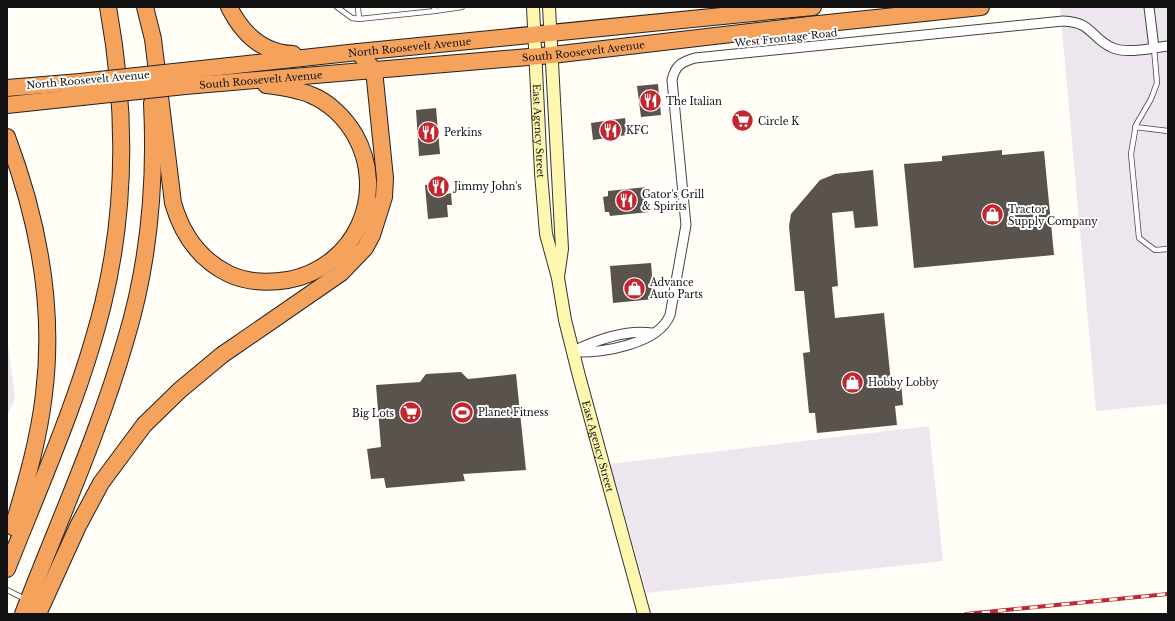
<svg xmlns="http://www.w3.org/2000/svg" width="1175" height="621" font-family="'Libre Baskerville',serif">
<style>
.industrial{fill:#eee6ef}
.building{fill:#5a524d}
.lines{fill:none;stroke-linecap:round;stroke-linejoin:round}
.lane-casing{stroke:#444;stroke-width:6}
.street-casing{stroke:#444;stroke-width:11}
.secondary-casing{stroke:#333;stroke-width:14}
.highway-casing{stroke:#222;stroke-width:18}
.lane{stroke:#fff;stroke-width:4.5}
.street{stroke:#fff;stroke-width:9}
.secondary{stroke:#fff6b0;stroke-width:12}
.highway{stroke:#f5a25d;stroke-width:16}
.rail-casing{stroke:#c4262e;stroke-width:4}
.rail{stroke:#fff;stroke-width:2.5;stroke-dasharray:8;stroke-linecap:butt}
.highway-bridge-casing{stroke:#222;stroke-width:18;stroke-linecap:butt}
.highway-bridge{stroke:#f5a25d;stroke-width:16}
.labels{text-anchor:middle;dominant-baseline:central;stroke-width:4;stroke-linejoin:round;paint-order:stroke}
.street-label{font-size:10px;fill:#111;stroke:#fff}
.poi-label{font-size:10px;fill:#111;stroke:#fff;text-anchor:start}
</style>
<rect width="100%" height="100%" fill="#fffdf5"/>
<path class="industrial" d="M 1060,7 L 1168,7 L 1168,404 L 1096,411 Z
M 7,337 L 15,398 L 7,416 Z
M 929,426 L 943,561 L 647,593 L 610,464 Z"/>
<path class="building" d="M 658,84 L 661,115 L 641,117 L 637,86 Z
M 436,108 L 440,154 L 419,156 L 416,110 Z
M 625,118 L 627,135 L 593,140 L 591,123 Z
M 1002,150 L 1002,155 L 1044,151 L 1054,255 L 914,268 L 904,164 L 942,161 L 942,156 Z
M 873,170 L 878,226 L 855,228 L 853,211 L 832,213 L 838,286 L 832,287 L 835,318 L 884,313 L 891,383 L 901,382 L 903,405 L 895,406 L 897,425 L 817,433 L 815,413 L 809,413 L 803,353 L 810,352 L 804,291 L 795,291 L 789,226 L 791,214 L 820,180 L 835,174 Z
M 446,183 L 447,194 L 451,193 L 452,205 L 447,205 L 448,217 L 428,219 L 425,185 Z
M 647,187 L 649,212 L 610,216 L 609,212 L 605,212 L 603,197 L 608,196 L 608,191 Z
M 651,263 L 654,299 L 613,303 L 610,266 Z
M 461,372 L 468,379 L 516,374 L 526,470 L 463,474 L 465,481 L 386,488 L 384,478 L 371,479 L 367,449 L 381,447 L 376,385 L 420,382 L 426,374 Z"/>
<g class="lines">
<defs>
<path id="lane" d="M 337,7 L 352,18 L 359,19 L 435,11
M 358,7 L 359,19
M 434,7 L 435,11 L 462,7
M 1154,48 L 1157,83 L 1151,99 L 1136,125 L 1131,154 L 1139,238 L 1155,250 L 1168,249
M 1135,127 L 1168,131
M 7,590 L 25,599"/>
<path id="street" d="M 1149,7 L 1154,48
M 573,351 C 597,340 626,329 652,333
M 573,352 C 601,353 658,345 670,315 L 686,225 L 672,80 C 675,66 681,62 695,58 L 1063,21 C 1093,22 1091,39 1113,48 C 1128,54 1152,48 1168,46"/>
<g id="secondary">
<path id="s1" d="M 533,7 L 541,173 L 546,234 L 558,278 L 565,320 L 579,376 L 644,614"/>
<path d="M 549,7 L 562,249 L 558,277"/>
</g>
<g id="highway">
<path d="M 145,7 L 153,39 L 173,203 C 182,234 200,260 229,274 C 248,283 268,283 288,280 C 356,267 388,194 355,135 C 345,118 329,102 311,95 C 297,89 281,87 266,85"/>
<path d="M 229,7 C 242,33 262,53 293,54"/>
<path id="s2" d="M 183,71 L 358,52 L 813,7"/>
<path id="s3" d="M 185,86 L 552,55 L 809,25 L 981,7"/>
<path d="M 7,88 L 80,82"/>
<path d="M 7,105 L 82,97"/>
<path d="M 7,137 C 38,219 55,306 44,394 C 39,439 26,483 13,527"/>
<path d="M 7,569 C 41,483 81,394 103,304 C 127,206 126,106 108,7"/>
<path d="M 23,614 C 58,523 99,433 126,339 C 149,263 156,183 152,103"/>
<path d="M 38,614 L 78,526 L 101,483 L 144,425 L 180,390 L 222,355 L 341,273 L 365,248 L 372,235 L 384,197 L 385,178 L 374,70 L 358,52"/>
</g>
</defs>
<use href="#lane" class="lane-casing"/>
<use href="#street" class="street-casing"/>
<use href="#secondary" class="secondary-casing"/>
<use href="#highway" class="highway-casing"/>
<use href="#lane" class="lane"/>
<use href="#street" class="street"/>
<use href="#secondary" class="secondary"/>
<use href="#highway" class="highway"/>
<defs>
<path id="rail" d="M 966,614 L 1168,594"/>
</defs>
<use href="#rail" class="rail-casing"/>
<use href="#rail" class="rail"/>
<defs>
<path id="highway-bridge" d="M 80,82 L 183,71
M 82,97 L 185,86"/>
</defs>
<use href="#highway-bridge" class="highway-bridge-casing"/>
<use href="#highway-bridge" class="highway-bridge"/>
</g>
<defs>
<symbol id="restaurant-disc" viewBox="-11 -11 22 22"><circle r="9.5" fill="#c4262e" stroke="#fff"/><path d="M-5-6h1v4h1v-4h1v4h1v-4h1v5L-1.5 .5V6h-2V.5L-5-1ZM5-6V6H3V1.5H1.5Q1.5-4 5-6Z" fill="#fff"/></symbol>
<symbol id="supermarket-disc" viewBox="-11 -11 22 22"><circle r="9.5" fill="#c4262e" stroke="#fff"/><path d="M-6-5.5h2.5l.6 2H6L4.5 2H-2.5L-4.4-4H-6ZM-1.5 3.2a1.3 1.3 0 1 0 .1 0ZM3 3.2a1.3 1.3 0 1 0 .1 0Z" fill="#fff"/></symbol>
<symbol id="shop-disc" viewBox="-11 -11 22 22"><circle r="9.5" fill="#c4262e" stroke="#fff"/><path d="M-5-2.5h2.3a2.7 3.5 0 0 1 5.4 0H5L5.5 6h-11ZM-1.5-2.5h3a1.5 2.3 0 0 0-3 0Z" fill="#fff"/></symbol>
<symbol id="stadium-disc" viewBox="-11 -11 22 22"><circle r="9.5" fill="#c4262e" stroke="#fff"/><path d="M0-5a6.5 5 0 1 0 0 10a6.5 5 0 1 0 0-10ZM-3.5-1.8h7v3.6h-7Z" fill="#fff"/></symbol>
</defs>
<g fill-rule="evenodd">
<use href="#restaurant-disc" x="638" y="88" width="25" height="25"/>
<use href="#supermarket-disc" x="730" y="108" width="25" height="25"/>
<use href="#restaurant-disc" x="598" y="118" width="25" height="25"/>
<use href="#restaurant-disc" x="416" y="120" width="25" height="25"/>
<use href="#restaurant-disc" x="426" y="174" width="25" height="25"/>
<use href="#restaurant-disc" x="614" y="188" width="25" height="25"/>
<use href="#shop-disc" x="980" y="202" width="25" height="25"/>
<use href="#shop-disc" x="622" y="276" width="25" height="25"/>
<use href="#shop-disc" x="840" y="370" width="25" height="25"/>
<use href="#stadium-disc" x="450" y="400" width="25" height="25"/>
<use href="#supermarket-disc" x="398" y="400" width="25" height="25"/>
</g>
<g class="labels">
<g class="street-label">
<text transform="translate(786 38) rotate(-6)">West Frontage Road</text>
<text stroke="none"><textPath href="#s2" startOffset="228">North Roosevelt Avenue</textPath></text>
<text stroke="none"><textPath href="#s3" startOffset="400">South Roosevelt Avenue</textPath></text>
<text stroke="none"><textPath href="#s3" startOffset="76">South Roosevelt Avenue</textPath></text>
<text transform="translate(88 80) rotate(-5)">North Roosevelt Avenue</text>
<text stroke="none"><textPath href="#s1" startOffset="124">East Agency Street</textPath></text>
<text stroke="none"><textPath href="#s1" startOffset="446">East Agency Street</textPath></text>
</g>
<g class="poi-label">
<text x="666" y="101">The Italian</text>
<text x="758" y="121">Circle K</text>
<text x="626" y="130">KFC</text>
<text x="444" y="132">Perkins</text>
<text x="454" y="186">Jimmy John's</text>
<text x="642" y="194">Gator's Grill<tspan x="642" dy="12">&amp; Spirits</tspan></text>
<text x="1008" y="209">Tractor<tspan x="1008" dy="12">Supply Company</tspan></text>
<text x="650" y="282">Advance<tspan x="650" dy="12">Auto Parts</tspan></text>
<text x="868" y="382">Hobby Lobby</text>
<text x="478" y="412">Planet Fitness</text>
<text x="394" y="413" text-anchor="end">Big Lots</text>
</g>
</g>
<rect width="1175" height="621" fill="none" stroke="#111111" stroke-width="16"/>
</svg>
